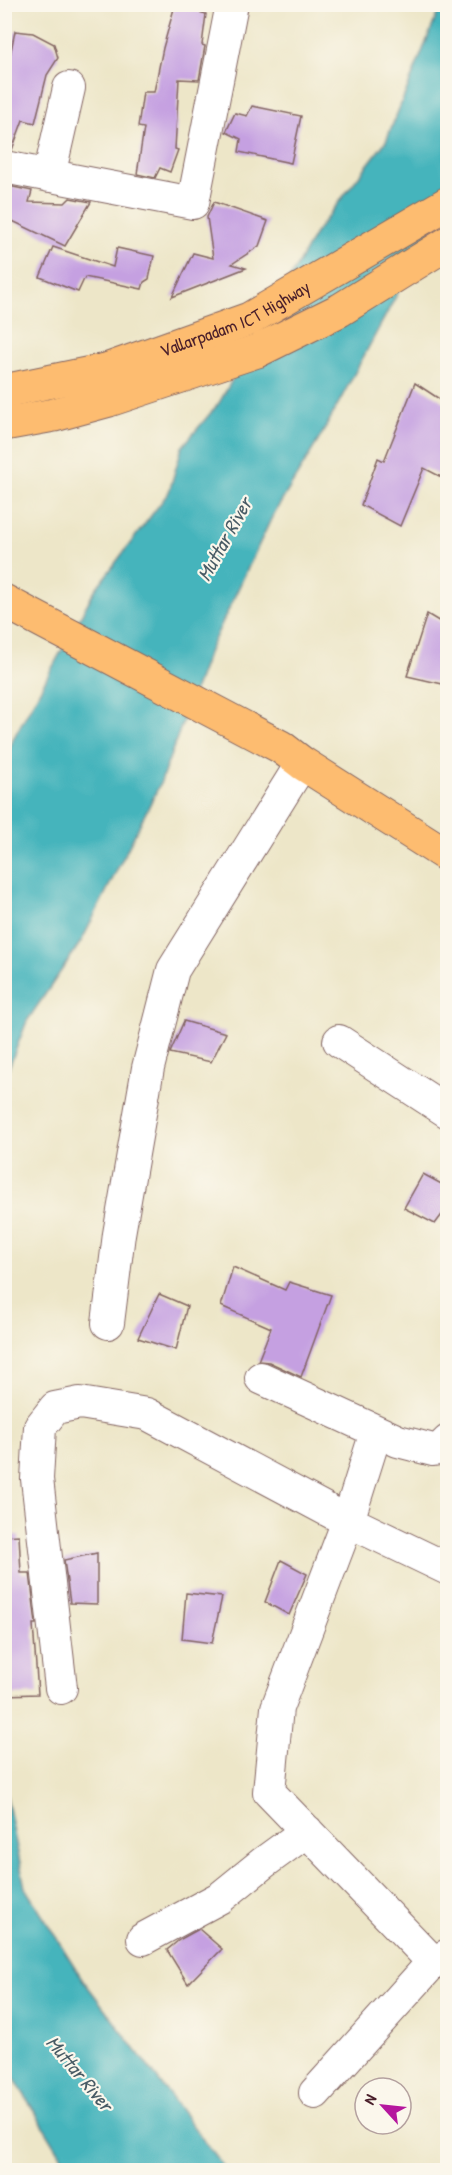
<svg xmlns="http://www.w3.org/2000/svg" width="452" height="2175" font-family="'Patrick Hand',sans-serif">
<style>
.water{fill:#45b4bc;stroke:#486a74;stroke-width:1.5}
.building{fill:#c5a0e1}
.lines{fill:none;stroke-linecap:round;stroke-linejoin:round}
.minor-casing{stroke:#836562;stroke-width:34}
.major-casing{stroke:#836562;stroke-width:35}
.highway-casing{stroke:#836562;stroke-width:35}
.minor{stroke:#fff;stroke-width:32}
.major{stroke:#fdbc70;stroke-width:33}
.highway{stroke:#fdbc70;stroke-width:33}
.labels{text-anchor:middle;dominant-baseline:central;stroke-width:4.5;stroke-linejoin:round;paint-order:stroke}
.street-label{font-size:18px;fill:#4a1f2b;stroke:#fbf7ec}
.water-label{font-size:20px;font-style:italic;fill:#485b65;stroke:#fbf7ec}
</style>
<rect width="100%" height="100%" fill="#fbf7ec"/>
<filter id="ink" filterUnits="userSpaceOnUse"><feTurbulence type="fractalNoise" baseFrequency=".0167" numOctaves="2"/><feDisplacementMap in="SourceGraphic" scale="12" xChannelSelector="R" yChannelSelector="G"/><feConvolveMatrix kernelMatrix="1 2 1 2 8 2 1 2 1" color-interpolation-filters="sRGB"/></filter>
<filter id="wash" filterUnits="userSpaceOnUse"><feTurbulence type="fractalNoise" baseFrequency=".008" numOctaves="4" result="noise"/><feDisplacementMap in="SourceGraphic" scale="24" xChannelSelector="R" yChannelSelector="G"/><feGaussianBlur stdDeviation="1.35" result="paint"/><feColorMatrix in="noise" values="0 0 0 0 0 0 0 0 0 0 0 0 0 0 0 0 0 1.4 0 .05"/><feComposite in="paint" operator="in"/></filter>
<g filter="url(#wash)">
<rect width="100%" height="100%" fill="#ede6c8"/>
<path class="water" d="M 441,5 L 447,5 L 447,201 L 321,436 L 272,517 L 208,653 L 160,784 L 82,940 L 27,1021 L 5,1077 L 4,765 L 13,739 L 95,590 L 169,492 L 182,447 L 219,403 L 316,232 L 386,141 Z
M 5,1788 L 25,1888 L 83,1980 L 226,2170 L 70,2170 L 5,2063 Z"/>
<g id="blocks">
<path class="building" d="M 175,5 L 206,14 L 202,45 L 205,46 L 199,80 L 179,79 L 175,149 L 178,150 L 170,172 L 160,168 L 155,178 L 137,174 L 144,128 L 138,127 L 143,92 L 154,92 L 163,48 Z
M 15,31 L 33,33 L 54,44 L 58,58 L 47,75 L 35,123 L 23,120 L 12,150 L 4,149 L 4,85 Z
M 252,106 L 301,116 L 291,163 L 239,152 L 241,139 L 226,132 L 235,113 L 247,116 Z
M 4,185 L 32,191 L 29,202 L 65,203 L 70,198 L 91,202 L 65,246 L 4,217 Z
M 214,202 L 268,221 L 259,246 L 232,264 L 246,268 L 172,297 L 193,253 L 213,258 L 207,217 Z
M 53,247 L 113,267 L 117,248 L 154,256 L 149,279 L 144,282 L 142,289 L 85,277 L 78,292 L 40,277 Z
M 415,383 L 447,404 L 447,480 L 424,468 L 400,526 L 361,505 L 378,458 L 384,461 Z
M 427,614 L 447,626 L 447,685 L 407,676 Z
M 184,1021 L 226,1033 L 211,1062 L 170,1053 Z
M 423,1174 L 447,1187 L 447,1208 L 435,1224 L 404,1208 Z
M 233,1267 L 285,1290 L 289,1282 L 331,1295 L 301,1377 L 269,1362 L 258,1361 L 271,1328 L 221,1306 Z
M 159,1294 L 187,1306 L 176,1350 L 138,1338 Z
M 19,1535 L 21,1573 L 30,1573 L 36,1624 L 33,1624 L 38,1694 L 4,1695 L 4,1536 Z
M 97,1553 L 97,1604 L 70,1603 L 64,1560 Z
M 281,1560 L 307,1574 L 289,1615 L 265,1602 Z
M 186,1593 L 222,1597 L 212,1643 L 182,1639 Z
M 199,1929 L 222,1949 L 188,1984 L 167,1950 L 179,1940 Z"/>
</g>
</g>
<g filter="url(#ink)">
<use href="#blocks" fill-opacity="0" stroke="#836562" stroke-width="1.5"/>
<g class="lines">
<defs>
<path id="minor" d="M 4,167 L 193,203 L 232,4
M 49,176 L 69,88
M 339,1041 L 448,1112
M 108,1323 L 119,1234 L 148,1068 L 173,970 L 302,763
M 261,1378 L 398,1441 L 433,1450 L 440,1449 L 448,1441
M 376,1432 L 348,1521 L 277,1708 L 269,1792 L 433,1962 L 448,1955
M 61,1688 L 37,1479 L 40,1427 L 55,1408 L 80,1403 L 147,1414 L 348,1521 L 448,1569
M 143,1939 L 221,1897 L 263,1863 L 307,1831
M 315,2093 L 433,1962"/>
<path id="major" d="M 4,601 L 281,747 L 302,763 L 448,856"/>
<g id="highway">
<path id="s1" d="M 4,391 L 106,370 L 249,319 L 448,203"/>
<path d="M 4,424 L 54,415 L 109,400 L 257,351 L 340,310 L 448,243"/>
</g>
</defs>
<use href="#minor" class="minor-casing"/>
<use href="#major" class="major-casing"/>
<use href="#highway" class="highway-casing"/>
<use href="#minor" class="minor"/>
<use href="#major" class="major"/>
<use href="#highway" class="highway"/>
</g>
</g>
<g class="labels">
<g class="street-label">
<text stroke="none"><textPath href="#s1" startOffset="243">Vallarpadam ICT Highway</textPath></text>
</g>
<g class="water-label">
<text transform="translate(224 539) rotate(-61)">Muttar River</text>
<text transform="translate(80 2073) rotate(50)">Muttar River</text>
</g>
</g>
<rect width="452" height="2175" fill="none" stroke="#fbf7ec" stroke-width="24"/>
<g transform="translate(383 2106) rotate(297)"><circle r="28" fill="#fbf7ec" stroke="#b4a19f" stroke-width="1.5"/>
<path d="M0-4.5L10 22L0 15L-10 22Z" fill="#b5179e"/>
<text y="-9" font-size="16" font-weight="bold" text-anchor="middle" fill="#4a1f2b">N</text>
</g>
</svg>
